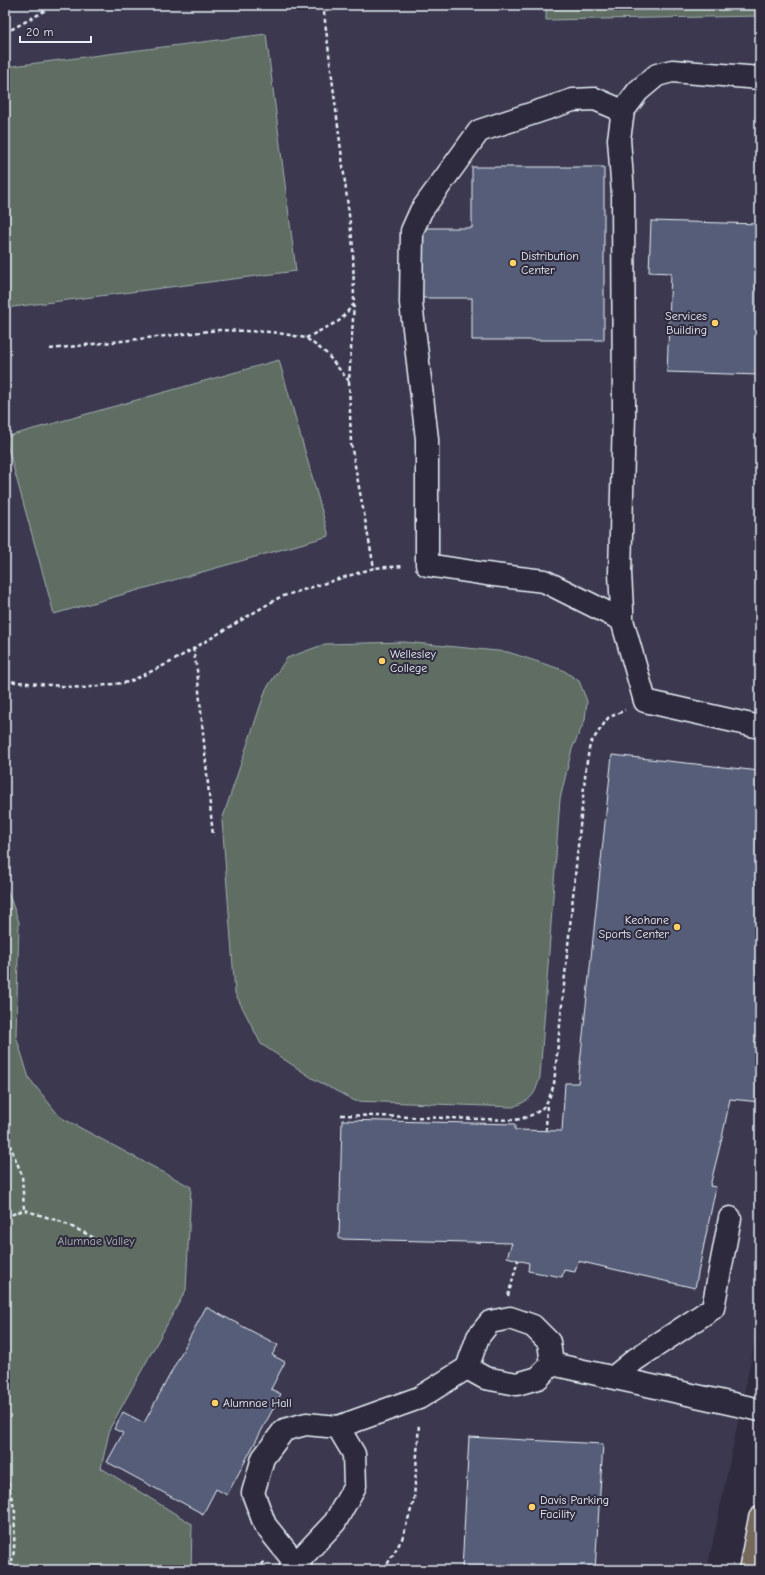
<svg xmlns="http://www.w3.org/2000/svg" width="765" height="1575" font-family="'Comic Neue',sans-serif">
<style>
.built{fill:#3b394f}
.green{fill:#5e6d64;stroke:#a3afae}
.building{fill:#565d78;stroke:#e8f1f8}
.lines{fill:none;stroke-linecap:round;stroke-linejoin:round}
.minor-casing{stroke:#e8f1f8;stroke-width:25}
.major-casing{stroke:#e8f1f8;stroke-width:25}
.path{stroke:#e8f1f8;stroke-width:2.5;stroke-dasharray:4 3;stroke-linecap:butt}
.minor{stroke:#2f2a3d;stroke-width:22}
.major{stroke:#76695c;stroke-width:22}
.poi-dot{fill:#ffd166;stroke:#2f2a3d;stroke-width:1.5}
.labels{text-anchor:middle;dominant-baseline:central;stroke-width:4;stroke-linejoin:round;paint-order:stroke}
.poi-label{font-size:12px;fill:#e8f1f8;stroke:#2f2a3d;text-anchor:start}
.park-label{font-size:12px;fill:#aab6b5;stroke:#2f2a3d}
</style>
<rect width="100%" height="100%" fill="#2f2a3d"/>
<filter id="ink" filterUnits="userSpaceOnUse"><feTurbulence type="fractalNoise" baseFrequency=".025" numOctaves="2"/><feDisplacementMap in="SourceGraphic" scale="8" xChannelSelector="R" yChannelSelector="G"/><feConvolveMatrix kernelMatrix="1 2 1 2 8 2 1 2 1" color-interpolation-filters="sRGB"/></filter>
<g filter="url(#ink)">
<path class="built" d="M 5,5 L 760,5 L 760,1317 L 707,1570 L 5,1570 Z"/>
<path class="green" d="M 546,5 L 760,5 L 760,16 L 546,20 Z
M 266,34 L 296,271 L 5,308 L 5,67 Z
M 279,360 L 329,536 L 54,614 L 5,437 Z
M 404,642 L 508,652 L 563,670 L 579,681 L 587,701 L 585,720 L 572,749 L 560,799 L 540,1077 C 534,1097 532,1099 513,1107 L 355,1101 L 312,1078 L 261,1044 L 235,993 L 222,820 L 266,689 L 287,658 L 325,644 Z
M 5,884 L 19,922 L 16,1036 L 29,1078 L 60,1117 L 191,1187 L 186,1290 L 110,1428 L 101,1468 L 192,1524 L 191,1570 L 5,1570 Z"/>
<path class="building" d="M 472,167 L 604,167 L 604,340 L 472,340 L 472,298 L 422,298 L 422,228 L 472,228 Z
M 651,221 L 760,224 L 760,375 L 667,372 L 671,273 L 649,272 Z
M 612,755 L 760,771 L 760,1102 L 730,1099 L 722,1138 L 710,1186 L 716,1187 L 695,1288 L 578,1261 L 575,1272 L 564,1270 L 562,1277 L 528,1271 L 529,1263 L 507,1257 L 512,1243 L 339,1239 L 342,1120 L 515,1124 L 515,1130 L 562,1131 L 565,1083 L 578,1083 Z
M 206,1307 L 278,1345 L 272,1355 L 285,1362 L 271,1389 L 281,1394 L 227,1495 L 216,1489 L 203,1514 L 107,1462 L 123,1433 L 114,1429 L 123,1412 L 144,1423 Z
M 469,1437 L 603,1444 L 595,1570 L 462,1570 Z"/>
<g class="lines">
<defs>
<path id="minor" d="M 760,78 L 672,71 L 657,75 L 638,91 L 623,111 L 619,139 L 623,194 L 624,415 L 620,573 L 622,610 L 622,620 L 645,701 L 760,727
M 622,620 L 544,581 L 486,574 L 427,565 L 427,439 L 411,303 L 412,231 L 421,211 L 479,131 L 573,100 L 595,99 L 623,111
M 552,1364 L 760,1410
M 614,1377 L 636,1359 L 713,1308 L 730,1218
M 290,1570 L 335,1522 L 355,1486 L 354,1454 L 338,1427
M 301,1570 L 265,1525 L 253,1493 L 263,1458 L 284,1430 L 306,1424 L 338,1427 L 419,1398 L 467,1368 L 478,1337 L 490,1322 L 510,1318 L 533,1326 L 549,1342 L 552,1364 L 538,1378 L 517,1384 L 485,1378 L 467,1368"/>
<path id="major" d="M 750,1570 L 760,1518"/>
</defs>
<use href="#minor" class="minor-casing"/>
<use href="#major" class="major-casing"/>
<path class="path" d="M 323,5 L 353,247 L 354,303 L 349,381 L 351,444 L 374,568
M 5,33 L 41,13 L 52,5
M 306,338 L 339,321 L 354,304
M 50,349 L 219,330 L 272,332 L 306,338 L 326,353 L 349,381
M 193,648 L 197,670 L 213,836
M 5,681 L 84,688 L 129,682 L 171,662 L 280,597 L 374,568 L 404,566
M 341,1115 L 515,1120 C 526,1118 541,1113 547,1102 C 550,1097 552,1090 554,1084 L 586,767 L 590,744 L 608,718 L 625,710
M 546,1131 L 547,1104
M 5,1139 L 9,1143 L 22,1175 L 24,1210
M 5,1217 L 24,1210 L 62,1222 L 103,1242
M 508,1296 L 518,1260
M 5,1476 L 7,1478 L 15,1512 L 14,1551 L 10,1570
M 257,1570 L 265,1561
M 384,1570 L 402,1539 L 414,1500 L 419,1423"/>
<use href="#minor" class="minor"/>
<use href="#major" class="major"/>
</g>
</g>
<g class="poi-dot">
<circle cx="513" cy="263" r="4"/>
<circle cx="715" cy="323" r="4"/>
<circle cx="382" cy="661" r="4"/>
<circle cx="677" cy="927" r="4"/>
<circle cx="215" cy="1403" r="4"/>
<circle cx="532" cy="1507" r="4"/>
</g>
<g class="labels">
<g class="poi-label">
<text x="521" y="256">Distribution<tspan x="521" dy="14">Center</tspan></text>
<text x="707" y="316" text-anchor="end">Services<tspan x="707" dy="14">Building</tspan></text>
<text x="390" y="654">Wellesley<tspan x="390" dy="14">College</tspan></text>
<text x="669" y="920" text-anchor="end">Keohane<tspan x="669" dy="14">Sports Center</tspan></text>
<text x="223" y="1403">Alumnae Hall</text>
<text x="540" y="1500">Davis Parking<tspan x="540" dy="14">Facility</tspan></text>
</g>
<g class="park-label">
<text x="96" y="1241">Alumnae Valley</text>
</g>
</g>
<rect width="765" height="1575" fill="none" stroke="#2f2a3d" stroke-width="20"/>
<rect x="10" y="10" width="745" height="1555" fill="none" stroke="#e8f1f8" stroke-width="1.5" filter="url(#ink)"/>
<path d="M20 36v6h71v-6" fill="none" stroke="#e8f1f8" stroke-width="2"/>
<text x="26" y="36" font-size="12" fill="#e8f1f8" stroke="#2f2a3d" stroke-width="3" paint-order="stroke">20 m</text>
</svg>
